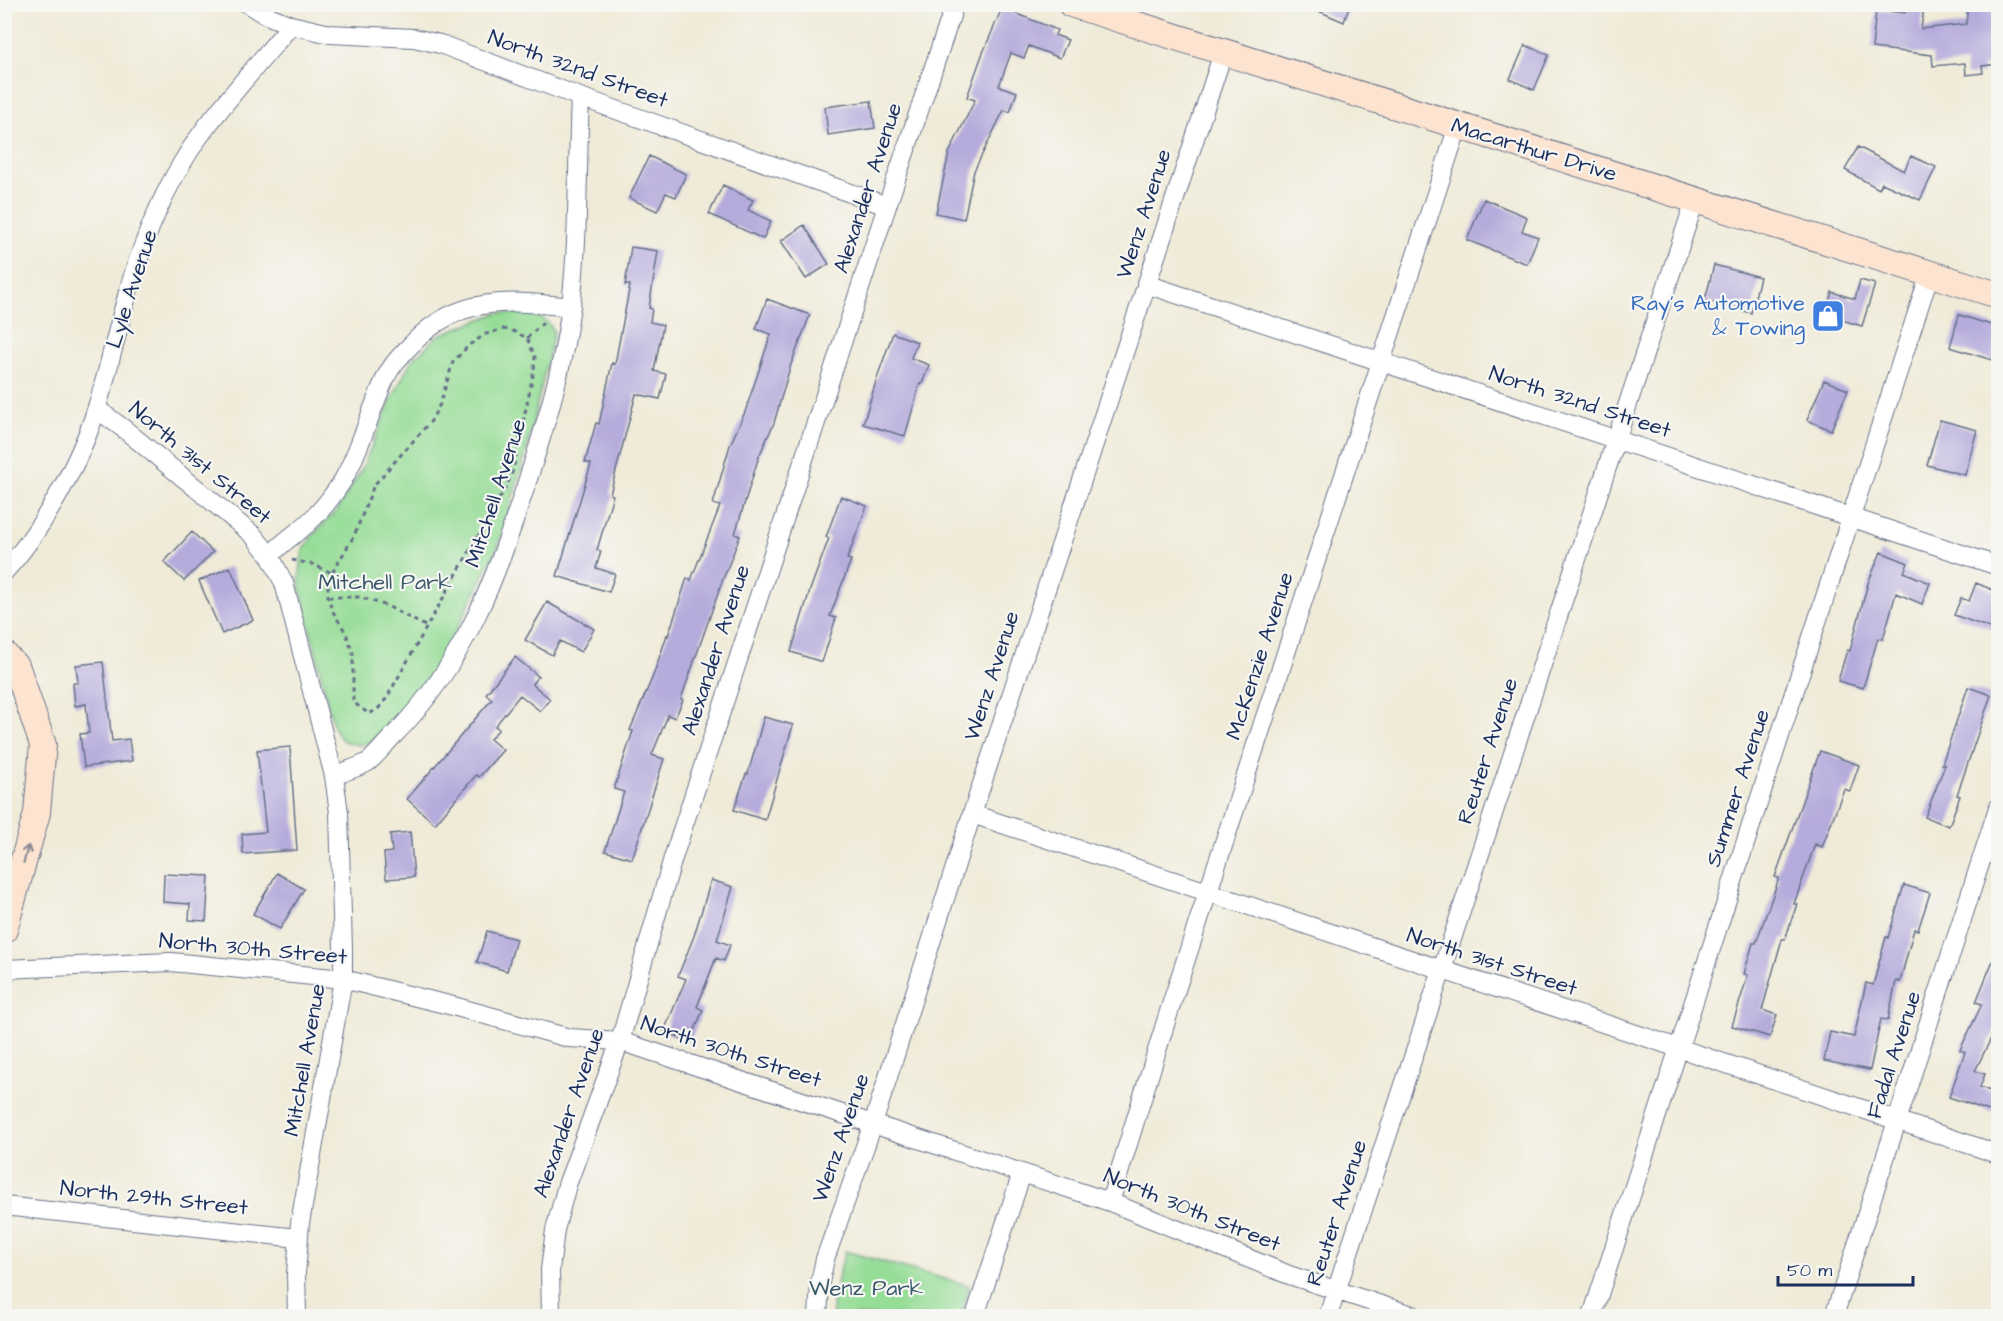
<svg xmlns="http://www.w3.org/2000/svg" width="2003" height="1321" font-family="'Architects Daughter',sans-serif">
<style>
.green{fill:#96dd97;stroke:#58867a;stroke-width:1.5}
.building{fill:#b5abdc}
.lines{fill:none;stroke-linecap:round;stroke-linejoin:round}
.street-casing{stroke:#667189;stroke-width:20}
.secondary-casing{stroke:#667189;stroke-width:28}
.path{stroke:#667189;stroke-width:3;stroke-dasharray:4.5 4.5;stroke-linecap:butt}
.street{stroke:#fff;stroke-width:18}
.secondary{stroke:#fde4d1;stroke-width:26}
.oneway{stroke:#8c8a98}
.labels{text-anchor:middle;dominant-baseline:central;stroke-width:4.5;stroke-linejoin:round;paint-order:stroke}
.street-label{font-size:22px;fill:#1b2f5e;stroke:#f6f6f2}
.shop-label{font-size:22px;fill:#366cbe;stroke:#f6f6f2;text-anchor:end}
.park-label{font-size:22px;fill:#3a5a6c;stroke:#f6f6f2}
</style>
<rect width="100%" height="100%" fill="#f6f6f2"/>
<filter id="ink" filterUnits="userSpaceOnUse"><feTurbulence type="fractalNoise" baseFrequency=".0167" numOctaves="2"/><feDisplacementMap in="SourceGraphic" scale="12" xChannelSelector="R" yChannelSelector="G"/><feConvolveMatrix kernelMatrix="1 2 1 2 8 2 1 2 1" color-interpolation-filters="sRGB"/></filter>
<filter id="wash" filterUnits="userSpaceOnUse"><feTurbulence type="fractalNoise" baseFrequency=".008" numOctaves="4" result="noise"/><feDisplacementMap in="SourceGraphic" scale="24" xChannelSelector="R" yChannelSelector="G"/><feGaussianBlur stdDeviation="1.35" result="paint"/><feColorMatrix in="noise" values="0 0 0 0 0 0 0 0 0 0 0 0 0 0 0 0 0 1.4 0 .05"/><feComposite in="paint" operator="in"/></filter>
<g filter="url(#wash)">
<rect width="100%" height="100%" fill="#f0ebd8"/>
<path class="green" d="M 497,313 L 536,313 L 549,324 L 554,332 L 526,453 L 498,547 L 441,660 L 391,724 L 372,741 L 359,745 L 343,741 L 334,729 L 299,583 L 302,553 L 312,536 L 338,509 L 362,469 L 391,400 L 411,361 L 439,335 Z
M 845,1251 L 970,1286 L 960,1316 L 833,1316 L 832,1301 Z"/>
<g id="blocks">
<path class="building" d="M 1302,4 L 1350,4 L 1344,22 Z
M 1968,4 L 1993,4 L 1998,64 L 1982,66 L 1983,73 L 1966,75 L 1965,63 L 1933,66 L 1932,55 L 1872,48 L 1876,10 L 1905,13 L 1906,6 L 1924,8 L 1921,29 L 1966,24 Z
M 1002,8 L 1057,30 L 1055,35 L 1068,40 L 1060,58 L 1029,46 L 1024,58 L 1011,53 L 999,86 L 1017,92 L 1010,112 L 1004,110 L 974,171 L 964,219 L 936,213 L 949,153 L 975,100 L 967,97 L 982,55 Z
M 1525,45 L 1549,55 L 1534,90 L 1510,79 Z
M 871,101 L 875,128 L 828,135 L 825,107 Z
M 1858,147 L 1904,171 L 1911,156 L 1936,167 L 1920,200 L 1882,183 L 1879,189 L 1845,170 Z
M 649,156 L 686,174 L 676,197 L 666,193 L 657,211 L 629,198 Z
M 723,185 L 753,200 L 748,210 L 771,221 L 763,239 L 709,214 Z
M 1484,199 L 1527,217 L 1522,231 L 1538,237 L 1527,264 L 1467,240 Z
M 804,225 L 829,264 L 806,279 L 781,241 Z
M 631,247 L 658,251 L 649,308 L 652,309 L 650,322 L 663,325 L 654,371 L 666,374 L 660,399 L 636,394 L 610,494 L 613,495 L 597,550 L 601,551 L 596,568 L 615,574 L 609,592 L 557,576 L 591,464 L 585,462 L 596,423 L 599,424 L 612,363 L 615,364 L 630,285 L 625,285 Z
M 1714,265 L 1760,277 L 1751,313 L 1705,300 Z
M 1860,280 L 1875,284 L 1862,326 L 1825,315 L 1832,292 L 1855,299 Z
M 767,299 L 810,315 L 790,367 L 774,423 L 759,456 L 735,534 L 740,536 L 722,582 L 681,699 L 683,700 L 675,718 L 668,715 L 652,755 L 664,759 L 632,859 L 605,851 L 624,792 L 614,789 L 633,731 L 630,730 L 653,676 L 667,635 L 668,636 L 687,578 L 691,580 L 720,506 L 713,504 L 730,445 L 745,412 L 771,334 L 756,329 Z
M 1959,315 L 1998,327 L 1998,340 L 1992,360 L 1950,347 Z
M 893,333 L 917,342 L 911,358 L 929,365 L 922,384 L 920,383 L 905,436 L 863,424 L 878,375 Z
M 1824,380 L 1848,390 L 1831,430 L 1807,420 Z
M 1940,420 L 1977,430 L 1965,475 L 1927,465 Z
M 841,496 L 867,506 L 847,559 L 851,560 L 830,616 L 836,618 L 822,662 L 791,652 L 810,590 L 829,538 L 826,537 Z
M 192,532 L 213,552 L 184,581 L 164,562 Z
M 1881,552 L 1908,563 L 1904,572 L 1930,583 L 1922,604 L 1896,593 L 1883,639 L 1878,638 L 1863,688 L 1838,681 L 1847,650 L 1850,651 L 1868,583 Z
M 230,567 L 253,620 L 222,634 L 199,581 Z
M 1976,583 L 1998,592 L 1998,631 L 1954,615 L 1961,598 L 1969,601 Z
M 547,602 L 594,629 L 581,652 L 560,641 L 552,655 L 525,640 Z
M 515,657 L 538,676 L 532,684 L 550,699 L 540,711 L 520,695 L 495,726 L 499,729 L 490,739 L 503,750 L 479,777 L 476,775 L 435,824 L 407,799 L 492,699 L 486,694 Z
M 103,662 L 112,741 L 129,739 L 132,761 L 84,767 L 80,734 L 89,733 L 86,704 L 75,706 L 73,683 L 78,683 L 76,665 Z
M 1968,687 L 1991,695 L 1957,795 L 1960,796 L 1949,826 L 1925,817 L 1945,765 L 1942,764 Z
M 764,717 L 793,725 L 765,820 L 734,810 L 746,774 L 748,774 Z
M 290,747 L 297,850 L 243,854 L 242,834 L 266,832 L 257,750 Z
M 1820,751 L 1859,765 L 1850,791 L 1844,789 L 1822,847 L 1815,844 L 1794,904 L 1797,904 L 1785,939 L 1782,939 L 1762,1010 L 1777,1015 L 1770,1037 L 1732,1026 L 1748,975 L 1744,974 L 1753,943 L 1756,943 L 1779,878 L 1775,877 Z
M 410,832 L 414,877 L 386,879 L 384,853 L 392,852 L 390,834 Z
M 277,873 L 304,889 L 280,929 L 253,914 Z
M 164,874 L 209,876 L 206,921 L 189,920 L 190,904 L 163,902 Z
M 711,880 L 733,887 L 717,940 L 730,945 L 724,961 L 716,958 L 697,1007 L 703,1010 L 690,1042 L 664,1031 L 686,979 L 678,976 L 694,936 Z
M 1904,885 L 1930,893 L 1918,930 L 1914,929 L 1900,982 L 1896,981 L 1888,1020 L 1881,1019 L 1870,1070 L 1824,1061 L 1830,1032 L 1854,1037 L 1866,983 L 1873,985 L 1886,937 L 1888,938 Z
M 487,931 L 516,939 L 507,971 L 477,962 Z
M 1998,948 L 1998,1024 L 1975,1071 L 1985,1074 L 1980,1087 L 1998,1094 L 1992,1112 L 1949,1097 L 1965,1052 L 1960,1050 L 1982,1004 L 1976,1002 Z"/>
</g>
</g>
<g filter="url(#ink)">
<use href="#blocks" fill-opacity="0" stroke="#667189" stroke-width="1.5"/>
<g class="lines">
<defs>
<path id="street" d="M 248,4 L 264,14 L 291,25 L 330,34 L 414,38 L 440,44 L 580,97 L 887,206
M 1146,284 L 1998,566
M 97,409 L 124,429 L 253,535 L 270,556 L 284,583 L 334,776 L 339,813 L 343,949 L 343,979 L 300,1223 L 296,1274 L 297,1316
M 270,556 C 281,543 296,534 308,523 C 321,511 333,496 343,480 C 362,447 370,409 387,375 C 393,363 403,353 413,343 C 458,295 511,300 571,307
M 4,572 C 42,531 81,460 97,407 C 114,352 124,295 145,241 C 160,201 181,160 207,126 C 234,91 263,58 291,25
M 334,776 C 344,771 358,768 368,762 C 377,755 385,744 393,736 C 466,663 496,577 527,482 C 546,424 564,365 571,305 C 579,236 577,166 580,97
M 972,814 L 1998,1154
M 4,969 L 171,962 L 343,979 L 453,1006 L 569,1038 L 620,1041 L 1110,1202 L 1289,1275 L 1415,1316
M 1110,1202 L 1172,1002 L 1458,126
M 4,1206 L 298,1238
M 551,1316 L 550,1270 L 555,1230 L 567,1185 L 620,1041 L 673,858 L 887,206 L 955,4
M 818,1316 L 820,1282 L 825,1259 L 873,1124 L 972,814 L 1223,53
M 975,1316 L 1022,1173
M 1328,1316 L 1695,200
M 1592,1316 L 1930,273
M 1834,1316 L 1998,808"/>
<path id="secondary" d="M 1071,4 L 1998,295
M 4,654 L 17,668 L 43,745 L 37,813 L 4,930"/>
</defs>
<use href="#street" class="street-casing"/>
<use href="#secondary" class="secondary-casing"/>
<path class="path" d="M 503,329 L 513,331 L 527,338 L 535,357 L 534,370 L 513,470 L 507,485 L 386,699 L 378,709 L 369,714 L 353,702 L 353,653 L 346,633 L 332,610 L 328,597 L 328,585 L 332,573 L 354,536 L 374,485 L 431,421 L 440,404 L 453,362 L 469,345 L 486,334 Z
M 527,338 L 543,323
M 292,560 L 312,564 L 332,573
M 328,597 L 360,597 L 387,606 L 427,627"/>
<use href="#street" class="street"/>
<use href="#secondary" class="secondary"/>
</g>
<defs><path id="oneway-shaft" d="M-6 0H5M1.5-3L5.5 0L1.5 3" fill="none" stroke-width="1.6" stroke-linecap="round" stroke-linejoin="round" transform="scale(1.5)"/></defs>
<use class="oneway" href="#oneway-shaft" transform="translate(26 854) rotate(-75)"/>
</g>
<defs>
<symbol id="shop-square" viewBox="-11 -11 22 22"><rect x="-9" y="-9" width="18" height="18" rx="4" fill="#3f7fe0" stroke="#f6f6f2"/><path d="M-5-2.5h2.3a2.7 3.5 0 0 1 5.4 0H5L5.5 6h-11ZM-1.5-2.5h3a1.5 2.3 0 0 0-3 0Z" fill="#fff"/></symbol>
</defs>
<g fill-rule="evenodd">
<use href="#shop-square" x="1809" y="297" width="38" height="38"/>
</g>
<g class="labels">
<g class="street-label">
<text transform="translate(578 69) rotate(20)">North 32nd Street</text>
<text transform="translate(1534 150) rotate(17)">Macarthur Drive</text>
<text transform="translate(868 188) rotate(-72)">Alexander Avenue</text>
<text transform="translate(1144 214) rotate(-72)">Wenz Avenue</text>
<text transform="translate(132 289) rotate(-72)">Lyle Avenue</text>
<text transform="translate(1580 402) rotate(18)">North 32nd Street</text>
<text transform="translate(200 463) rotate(40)">North 31st Street</text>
<text transform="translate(496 493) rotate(-72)">Mitchell Avenue</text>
<text transform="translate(716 650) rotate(-72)">Alexander Avenue</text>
<text transform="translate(1260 656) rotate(-72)">McKenzie Avenue</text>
<text transform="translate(992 676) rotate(-72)">Wenz Avenue</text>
<text transform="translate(1488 751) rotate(-72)">Reuter Avenue</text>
<text transform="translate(1738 788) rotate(-72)">Summer Avenue</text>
<text transform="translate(253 949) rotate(5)">North 30th Street</text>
<text transform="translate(1492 962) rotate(18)">North 31st Street</text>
<text transform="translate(731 1052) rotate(18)">North 30th Street</text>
<text transform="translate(1894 1055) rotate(-72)">Fadal Avenue</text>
<text transform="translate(305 1060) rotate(-80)">Mitchell Avenue</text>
<text transform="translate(569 1113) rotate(-71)">Alexander Avenue</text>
<text transform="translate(841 1138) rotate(-71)">Wenz Avenue</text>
<text transform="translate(154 1198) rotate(6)">North 29th Street</text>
<text transform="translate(1192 1210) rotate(22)">North 30th Street</text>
<text transform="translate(1337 1213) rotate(-72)">Reuter Avenue</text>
</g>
<g class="shop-label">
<text x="1805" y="303">Ray's Automotive<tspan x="1805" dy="25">&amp; Towing</tspan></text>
</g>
<g class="park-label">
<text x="385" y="582">Mitchell Park</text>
<text x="866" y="1288">Wenz Park</text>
</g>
</g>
<rect width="2003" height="1321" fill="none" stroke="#f6f6f2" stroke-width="24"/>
<path d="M1778 1276v9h135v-9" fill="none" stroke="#1b2f5e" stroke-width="3"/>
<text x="1787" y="1276" font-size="18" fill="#1b2f5e" stroke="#f6f6f2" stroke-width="4.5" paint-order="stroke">50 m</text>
</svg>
